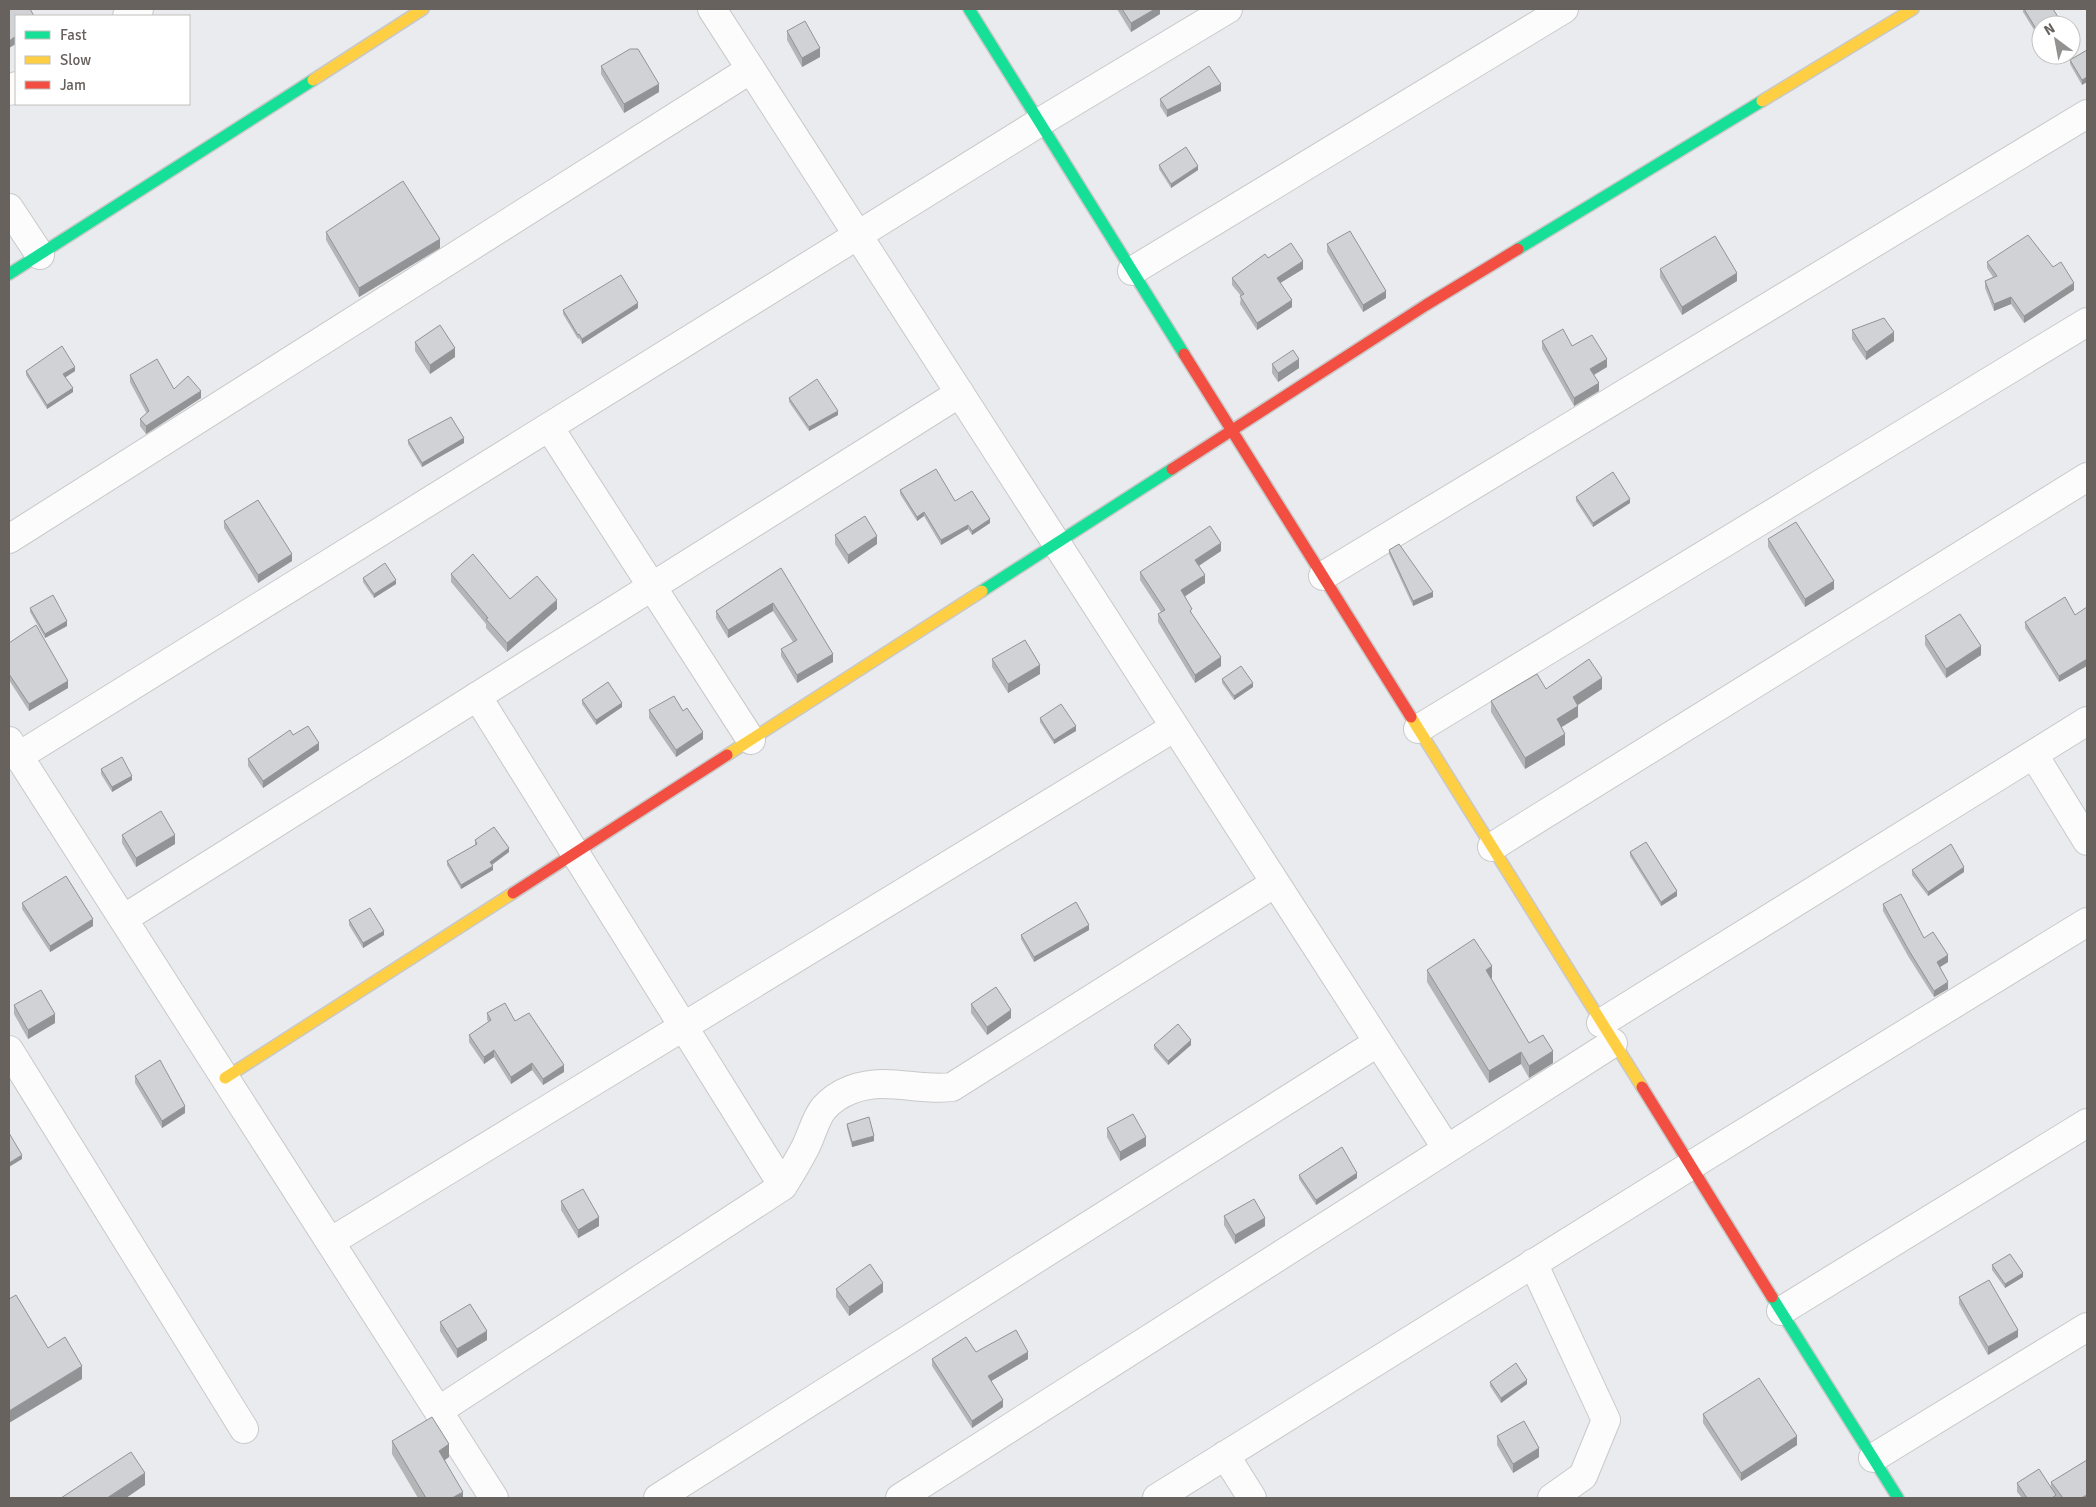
<svg xmlns="http://www.w3.org/2000/svg" width="2096" height="1507" font-family="Signika,sans-serif">
<style>
.lines{fill:none;stroke-linecap:round;stroke-linejoin:round}
.street-casing{stroke:#c9c9c9;stroke-width:30}
.fast-casing{stroke:#c9c8c8;stroke-width:14}
.slow-casing{stroke:#c9c8c8;stroke-width:14}
.jam-casing{stroke:#c9c8c8;stroke-width:14}
.street{stroke:#fcfcfc;stroke-width:28}
.fast{stroke:#16e098;stroke-width:11}
.slow{stroke:#ffcf43;stroke-width:11}
.jam{stroke:#f24e42;stroke-width:11}
.wall{fill:#b4b5b7}
.shaded-wall{fill:#929395}
.building{fill:#d1d2d5;stroke:#929395}
</style>
<rect width="100%" height="100%" fill="#e9ebee"/>
<g class="lines">
<defs>
<path id="street" d="M 712,9 L 1447,1149
M 127,16 L 139,9
M 9,91 L 16,86
M 9,208 L 40,255
M 1132,271 L 1564,9
M 549,427 L 751,740
M 9,539 L 751,69
M 1323,576 L 2087,114
M 477,696 L 783,1186
M 1418,729 L 2087,322
M 9,741 L 494,1498
M 2034,755 L 2087,841
M 19,756 L 1040,122 L 1228,9
M 1492,847 L 2087,477
M 123,919 L 960,393
M 1601,1023 L 2087,721
M 9,1050 L 244,1429
M 330,1242 L 1175,727
M 1533,1263 L 1606,1420 L 1583,1476 L 1552,1498
M 1781,1311 L 2087,1123
M 438,1411 L 783,1186 C 791,1173 799,1160 806,1146 C 812,1134 816,1117 824,1108 C 839,1091 862,1084 883,1084 C 907,1084 929,1090 952,1087 L 1275,883
M 1225,1455 L 1252,1498
M 1873,1458 L 2087,1327
M 658,1498 L 1377,1043
M 900,1498 L 1613,1043
M 1157,1498 L 1690,1166 L 2087,922"/>
<path id="fast" d="M 969,9 L 1184,354
M 1518,249 L 1762,101
M 9,274 L 313,80
M 982,591 L 1172,469
M 1772,1297 L 1898,1498"/>
<path id="slow" d="M 313,80 L 423,9
M 1762,101 L 1913,9
M 1411,717 L 1642,1087
M 727,755 L 982,591
M 225,1078 L 513,893"/>
<path id="jam" d="M 1184,354 L 1411,717
M 1172,469 L 1426,305 L 1518,249
M 513,893 L 727,755
M 1642,1087 L 1772,1297"/>
</defs>
<use href="#street" class="street-casing"/>
<use href="#fast" class="fast-casing"/>
<use href="#slow" class="slow-casing"/>
<use href="#jam" class="jam-casing"/>
<use href="#street" class="street"/>
<use href="#fast" class="fast"/>
<use href="#slow" class="slow"/>
<use href="#jam" class="jam"/>
</g>
<path class="wall" d="M 1117,9 L 1160,9 L 1160,14 L 1131,32 Z
M 2023,9 L 2053,9 L 2041,25 L 2041,41 L 2023,12 Z
M 787,31 L 820,57 L 802,67 L 787,40 Z
M 2087,50 L 2082,85 L 2070,64 L 2070,60 Z
M 601,66 L 659,92 L 624,113 L 601,74 Z
M 1221,91 L 1167,117 L 1160,106 L 1160,99 Z
M 1159,165 L 1198,170 L 1171,188 L 1159,169 Z
M 326,232 L 440,248 L 359,297 L 326,240 Z
M 1327,244 L 1386,298 L 1363,312 L 1327,252 Z
M 1268,258 L 1303,269 L 1280,283 L 1292,307 L 1257,330 L 1240,304 L 1241,296 L 1232,285 L 1232,278 Z
M 1987,262 L 2053,267 L 2074,290 L 2024,323 L 2011,304 L 1994,311 L 1985,288 L 1985,281 L 1993,277 L 1987,268 Z
M 1660,269 L 1737,281 L 1682,315 L 1660,277 Z
M 638,308 L 582,344 L 579,338 L 578,339 L 563,314 L 563,310 Z
M 1852,330 L 1894,341 L 1866,360 L 1852,339 Z
M 1542,341 L 1572,346 L 1607,367 L 1594,375 L 1599,391 L 1574,406 L 1542,349 Z
M 415,342 L 455,357 L 430,374 L 415,351 Z
M 1272,364 L 1299,368 L 1278,382 L 1272,373 Z
M 26,371 L 75,371 L 65,377 L 73,392 L 47,409 L 26,375 Z
M 130,375 L 174,389 L 201,398 L 146,434 L 140,426 L 140,419 L 147,414 L 130,382 Z
M 789,398 L 838,415 L 809,431 L 789,402 Z
M 408,440 L 464,443 L 422,467 L 408,444 Z
M 900,490 L 955,501 L 990,523 L 972,535 L 968,529 L 941,545 L 924,516 L 917,521 L 900,494 Z
M 1576,497 L 1630,503 L 1593,527 L 1576,501 Z
M 224,521 L 292,561 L 258,583 L 224,528 Z
M 835,535 L 877,544 L 848,564 L 835,544 Z
M 1768,539 L 1834,589 L 1805,607 L 1768,547 Z
M 1389,550 L 1433,597 L 1413,606 L 1389,554 Z
M 1221,551 L 1199,566 L 1205,583 L 1185,596 L 1192,614 L 1221,666 L 1195,683 L 1158,622 L 1158,614 L 1161,612 L 1140,580 L 1140,572 Z
M 781,568 L 833,662 L 797,683 L 781,656 L 781,649 L 793,642 L 773,611 L 728,638 L 716,618 L 716,611 Z
M 451,574 L 510,599 L 557,609 L 507,652 L 486,628 L 486,624 L 451,582 Z
M 363,578 L 396,584 L 374,598 L 363,582 Z
M 2065,597 L 2059,682 L 2025,628 L 2025,622 Z
M 30,608 L 67,626 L 45,638 L 30,612 Z
M 1925,636 L 1981,655 L 1946,678 L 1925,645 Z
M 9,643 L 68,688 L 29,711 L 9,680 Z
M 992,659 L 1040,674 L 1008,693 L 992,667 Z
M 1222,679 L 1253,687 L 1234,700 L 1222,683 Z
M 1546,689 L 1602,689 L 1578,705 L 1578,717 L 1561,727 L 1565,745 L 1525,769 L 1491,712 L 1491,701 Z
M 582,700 L 622,707 L 596,725 L 582,704 Z
M 649,710 L 683,711 L 703,739 L 676,757 L 649,718 Z
M 1040,718 L 1076,731 L 1054,744 L 1040,722 Z
M 293,735 L 319,750 L 263,788 L 248,766 L 248,759 Z
M 101,769 L 132,780 L 112,792 L 101,774 Z
M 122,835 L 175,844 L 136,867 L 122,843 Z
M 475,840 L 509,852 L 492,865 L 493,870 L 461,889 L 447,865 L 447,861 L 475,845 Z
M 1630,852 L 1677,896 L 1661,906 L 1630,856 Z
M 1912,870 L 1964,872 L 1928,896 L 1912,875 Z
M 22,903 L 93,926 L 50,952 L 22,909 Z
M 1883,904 L 1924,938 L 1948,962 L 1940,967 L 1948,989 L 1934,997 L 1908,956 L 1883,911 Z
M 349,920 L 384,935 L 363,948 L 349,925 Z
M 1089,930 L 1034,962 L 1021,939 L 1021,935 Z
M 1427,970 L 1492,978 L 1491,978 L 1529,1043 L 1553,1063 L 1529,1078 L 1521,1064 L 1489,1083 L 1427,982 Z
M 971,1004 L 1011,1018 L 987,1035 L 971,1013 Z
M 14,1005 L 55,1023 L 28,1039 L 14,1014 Z
M 487,1013 L 515,1021 L 564,1072 L 543,1085 L 532,1070 L 511,1084 L 494,1057 L 484,1064 L 469,1042 L 469,1035 L 488,1022 L 487,1019 Z
M 1154,1045 L 1191,1045 L 1168,1065 L 1154,1049 Z
M 135,1076 L 185,1113 L 162,1128 L 135,1083 Z
M 847,1124 L 874,1141 L 852,1147 L 847,1128 Z
M 1107,1128 L 1146,1146 L 1120,1161 L 1107,1137 Z
M 1299,1175 L 1357,1178 L 1316,1205 L 1299,1179 Z
M 561,1201 L 599,1226 L 578,1238 L 561,1210 Z
M 1224,1216 L 1265,1226 L 1235,1244 L 1224,1225 Z
M 1992,1265 L 2023,1277 L 2005,1288 L 1992,1270 Z
M 836,1289 L 883,1292 L 849,1316 L 836,1297 Z
M 1959,1297 L 2018,1337 L 1988,1355 L 1959,1304 Z
M 440,1322 L 487,1340 L 457,1358 L 440,1331 Z
M 976,1352 L 1028,1359 L 991,1381 L 1003,1407 L 972,1428 L 932,1366 L 932,1359 Z
M 1490,1382 L 1527,1384 L 1501,1403 L 1490,1386 Z
M 1703,1414 L 1797,1445 L 1741,1481 L 1703,1423 Z
M 1497,1436 L 1539,1457 L 1513,1473 L 1497,1445 Z
M 392,1441 L 449,1457 L 445,1460 L 463,1498 L 418,1498 L 392,1454 Z
M 2051,1482 L 2087,1498 L 2057,1498 L 2056,1497 L 2056,1498 L 2022,1498 L 2017,1492 L 2017,1483 L 2051,1487 Z"/>
<path class="shaded-wall" d="M 1155,9 L 1160,9 L 1160,14 L 1131,32 L 1131,23 Z
M 16,36 L 16,44 L 9,48 L 9,41 Z
M 820,48 L 820,57 L 802,67 L 802,58 Z
M 2087,77 L 2087,82 L 2082,85 L 2082,80 Z
M 659,84 L 659,92 L 624,113 L 624,104 Z
M 1221,84 L 1221,91 L 1167,117 L 1167,110 Z
M 1198,166 L 1198,170 L 1171,188 L 1171,184 Z
M 440,239 L 440,248 L 359,297 L 359,288 Z
M 1303,261 L 1303,269 L 1277,285 L 1277,278 Z
M 1737,273 L 1737,281 L 1682,315 L 1682,307 Z
M 2074,283 L 2074,290 L 2024,323 L 2024,316 Z
M 1386,291 L 1386,298 L 1363,312 L 1363,305 Z
M 2011,297 L 2011,304 L 1994,311 L 1994,304 Z
M 1292,300 L 1292,307 L 1257,330 L 1257,323 Z
M 638,303 L 638,308 L 582,344 L 582,339 Z
M 1894,332 L 1894,341 L 1866,360 L 1866,352 Z
M 455,348 L 455,357 L 430,374 L 430,365 Z
M 1299,359 L 1299,368 L 1278,382 L 1278,373 Z
M 1607,359 L 1607,367 L 1590,377 L 1590,369 Z
M 75,367 L 75,371 L 63,379 L 63,374 Z
M 1599,383 L 1599,391 L 1574,406 L 1574,398 Z
M 73,388 L 73,392 L 47,409 L 47,405 Z
M 201,391 L 201,398 L 146,434 L 146,426 Z
M 838,411 L 838,415 L 809,431 L 809,427 Z
M 464,438 L 464,443 L 422,467 L 422,463 Z
M 1630,499 L 1630,503 L 1593,527 L 1593,523 Z
M 924,512 L 924,516 L 917,521 L 917,517 Z
M 990,519 L 990,523 L 972,535 L 972,531 Z
M 968,525 L 968,529 L 941,545 L 941,540 Z
M 877,536 L 877,544 L 848,564 L 848,555 Z
M 1221,543 L 1221,551 L 1195,568 L 1195,560 Z
M 292,554 L 292,561 L 258,583 L 258,575 Z
M 1205,575 L 1205,583 L 1181,599 L 1181,590 Z
M 396,580 L 396,584 L 374,598 L 374,594 Z
M 1834,581 L 1834,589 L 1805,607 L 1805,599 Z
M 1433,592 L 1433,597 L 1413,606 L 1413,601 Z
M 557,600 L 557,609 L 507,652 L 507,643 Z
M 773,603 L 773,611 L 728,638 L 728,630 Z
M 67,621 L 67,626 L 45,638 L 45,634 Z
M 1981,646 L 1981,655 L 1946,678 L 1946,669 Z
M 833,654 L 833,662 L 797,683 L 797,675 Z
M 1221,657 L 1221,666 L 1195,683 L 1195,675 Z
M 2087,659 L 2087,666 L 2059,682 L 2059,676 Z
M 1040,665 L 1040,674 L 1008,693 L 1008,684 Z
M 1602,678 L 1602,689 L 1573,708 L 1573,697 Z
M 68,681 L 68,688 L 29,711 L 29,704 Z
M 1253,683 L 1253,687 L 1234,700 L 1234,696 Z
M 622,703 L 622,707 L 596,725 L 596,720 Z
M 1578,706 L 1578,717 L 1557,730 L 1557,719 Z
M 1076,726 L 1076,731 L 1054,744 L 1054,740 Z
M 703,732 L 703,739 L 676,757 L 676,750 Z
M 1565,734 L 1565,745 L 1525,769 L 1525,758 Z
M 319,743 L 319,750 L 263,788 L 263,781 Z
M 132,776 L 132,780 L 112,792 L 112,787 Z
M 175,835 L 175,844 L 136,867 L 136,858 Z
M 509,848 L 509,852 L 490,866 L 490,862 Z
M 493,866 L 493,870 L 461,889 L 461,885 Z
M 1964,867 L 1964,872 L 1928,896 L 1928,892 Z
M 1677,891 L 1677,896 L 1661,906 L 1661,902 Z
M 93,919 L 93,926 L 50,952 L 50,946 Z
M 1089,925 L 1089,930 L 1034,962 L 1034,957 Z
M 384,931 L 384,935 L 363,948 L 363,943 Z
M 1948,955 L 1948,962 L 1937,969 L 1937,962 Z
M 1492,966 L 1492,978 L 1486,982 L 1486,970 Z
M 1948,982 L 1948,989 L 1934,997 L 1934,991 Z
M 1011,1010 L 1011,1018 L 987,1035 L 987,1027 Z
M 55,1014 L 55,1023 L 28,1039 L 28,1030 Z
M 1191,1040 L 1191,1045 L 1168,1065 L 1168,1061 Z
M 494,1050 L 494,1057 L 484,1064 L 484,1057 Z
M 1553,1051 L 1553,1063 L 1529,1078 L 1529,1066 Z
M 1521,1052 L 1521,1064 L 1489,1083 L 1489,1071 Z
M 532,1063 L 532,1070 L 511,1084 L 511,1077 Z
M 564,1065 L 564,1072 L 543,1085 L 543,1079 Z
M 185,1106 L 185,1113 L 162,1128 L 162,1121 Z
M 874,1136 L 874,1141 L 852,1147 L 852,1142 Z
M 1146,1137 L 1146,1146 L 1120,1161 L 1120,1152 Z
M 22,1155 L 22,1159 L 9,1167 L 9,1163 Z
M 1357,1173 L 1357,1178 L 1316,1205 L 1316,1200 Z
M 599,1217 L 599,1226 L 578,1238 L 578,1230 Z
M 1265,1218 L 1265,1226 L 1235,1244 L 1235,1235 Z
M 2023,1273 L 2023,1277 L 2005,1288 L 2005,1284 Z
M 883,1283 L 883,1292 L 849,1316 L 849,1307 Z
M 2018,1330 L 2018,1337 L 1988,1355 L 1988,1347 Z
M 487,1331 L 487,1340 L 457,1358 L 457,1349 Z
M 1028,1352 L 1028,1359 L 988,1383 L 988,1376 Z
M 82,1366 L 82,1379 L 9,1423 L 9,1411 Z
M 1527,1380 L 1527,1384 L 1501,1403 L 1501,1398 Z
M 1003,1400 L 1003,1407 L 972,1428 L 972,1421 Z
M 1797,1436 L 1797,1445 L 1741,1481 L 1741,1473 Z
M 449,1444 L 449,1457 L 439,1464 L 439,1451 Z
M 1539,1448 L 1539,1457 L 1513,1473 L 1513,1464 Z
M 145,1473 L 145,1485 L 126,1498 L 107,1498 Z
M 463,1492 L 463,1498 L 452,1498 Z
M 2087,1495 L 2087,1498 L 2081,1498 Z"/>
<path class="building" d="M 9,9 L 30,9 L 34,16 L 16,16 L 16,36 L 9,41 Z
M 1122,9 L 1155,9 L 1131,23 Z
M 2024,9 L 2053,9 L 2063,25 L 2041,25 L 2041,37 Z
M 805,21 L 820,48 L 802,58 L 787,31 Z
M 630,49 L 638,49 L 659,84 L 624,104 L 601,66 Z
M 2087,50 L 2087,77 L 2082,80 L 2070,60 Z
M 1209,66 L 1221,84 L 1167,110 L 1160,99 Z
M 1186,147 L 1198,166 L 1171,184 L 1159,165 Z
M 403,181 L 440,239 L 359,288 L 326,232 Z
M 1350,231 L 1386,291 L 1363,305 L 1327,244 Z
M 2028,235 L 2053,267 L 2061,262 L 2074,283 L 2024,316 L 2011,297 L 1994,304 L 1985,281 L 1997,276 L 1987,262 Z
M 1715,236 L 1737,273 L 1682,307 L 1660,269 Z
M 1291,243 L 1303,261 L 1277,278 L 1292,300 L 1257,323 L 1240,296 L 1244,294 L 1232,278 L 1265,254 L 1268,258 Z
M 621,275 L 638,303 L 582,339 L 579,334 L 578,335 L 563,310 Z
M 1884,318 L 1894,332 L 1866,352 L 1852,330 Z
M 440,325 L 455,348 L 430,365 L 415,342 Z
M 1563,329 L 1572,346 L 1592,335 L 1607,359 L 1590,369 L 1599,383 L 1574,398 L 1542,341 Z
M 62,346 L 75,367 L 63,374 L 73,388 L 47,405 L 26,371 Z
M 1293,350 L 1299,359 L 1278,373 L 1272,364 Z
M 157,359 L 174,389 L 188,376 L 201,391 L 146,426 L 140,419 L 149,411 L 130,375 Z
M 817,379 L 838,411 L 809,427 L 789,398 Z
M 451,417 L 464,438 L 422,463 L 408,440 Z
M 936,469 L 955,501 L 972,491 L 990,519 L 972,531 L 968,525 L 941,540 L 924,512 L 917,517 L 900,490 Z
M 1613,472 L 1630,499 L 1593,523 L 1576,497 Z
M 258,500 L 292,554 L 258,575 L 224,521 Z
M 865,516 L 877,536 L 848,555 L 835,535 Z
M 1796,522 L 1834,581 L 1805,599 L 1768,539 Z
M 1210,526 L 1221,543 L 1195,560 L 1205,575 L 1181,590 L 1192,609 L 1190,611 L 1221,657 L 1195,675 L 1158,614 L 1165,610 L 1140,572 Z
M 1399,544 L 1433,592 L 1413,601 L 1389,550 Z
M 473,554 L 510,599 L 537,576 L 557,600 L 507,643 L 486,619 L 488,618 L 451,574 Z
M 385,563 L 396,580 L 374,594 L 363,578 Z
M 781,568 L 833,654 L 797,675 L 781,649 L 797,640 L 773,603 L 728,630 L 716,611 Z
M 53,595 L 67,621 L 45,634 L 30,608 Z
M 2065,597 L 2075,615 L 2087,607 L 2087,659 L 2059,676 L 2025,622 Z
M 1960,614 L 1981,646 L 1946,669 L 1925,636 Z
M 36,625 L 68,681 L 29,704 L 9,674 L 9,643 Z
M 1025,640 L 1040,665 L 1008,684 L 992,659 Z
M 1589,659 L 1602,678 L 1573,697 L 1578,706 L 1557,719 L 1565,734 L 1525,758 L 1491,701 L 1537,674 L 1546,689 Z
M 1241,666 L 1253,683 L 1234,696 L 1222,679 Z
M 608,682 L 622,703 L 596,720 L 582,700 Z
M 674,696 L 683,711 L 687,708 L 703,732 L 676,750 L 649,710 Z
M 1061,704 L 1076,726 L 1054,740 L 1040,718 Z
M 308,726 L 319,743 L 263,781 L 248,759 L 290,730 L 293,735 Z
M 122,757 L 132,776 L 112,787 L 101,769 Z
M 161,811 L 175,835 L 136,858 L 122,835 Z
M 494,827 L 509,848 L 490,862 L 493,866 L 461,885 L 447,861 L 477,844 L 475,840 Z
M 1646,842 L 1677,891 L 1661,902 L 1630,852 Z
M 1951,844 L 1964,867 L 1928,892 L 1912,870 Z
M 66,876 L 93,919 L 50,946 L 22,903 Z
M 1901,894 L 1924,938 L 1933,932 L 1948,955 L 1937,962 L 1948,982 L 1934,991 L 1908,949 L 1883,904 Z
M 1076,902 L 1089,925 L 1034,957 L 1021,935 Z
M 370,908 L 384,931 L 363,943 L 349,920 Z
M 1474,939 L 1492,966 L 1486,970 L 1529,1043 L 1543,1035 L 1553,1051 L 1529,1066 L 1521,1052 L 1489,1071 L 1427,970 Z
M 996,987 L 1011,1010 L 987,1027 L 971,1004 Z
M 41,990 L 55,1014 L 28,1030 L 14,1005 Z
M 505,1003 L 515,1021 L 529,1013 L 564,1065 L 543,1079 L 532,1063 L 511,1077 L 494,1050 L 484,1057 L 469,1035 L 491,1020 L 487,1013 Z
M 1178,1024 L 1191,1040 L 1168,1061 L 1154,1045 Z
M 160,1060 L 185,1106 L 162,1121 L 135,1076 Z
M 1133,1114 L 1146,1137 L 1120,1152 L 1107,1128 Z
M 869,1117 L 874,1136 L 852,1142 L 847,1124 Z
M 9,1133 L 22,1155 L 9,1163 Z
M 1342,1147 L 1357,1173 L 1316,1200 L 1299,1175 Z
M 583,1189 L 599,1217 L 578,1230 L 561,1201 Z
M 1254,1199 L 1265,1218 L 1235,1235 L 1224,1216 Z
M 2010,1254 L 2023,1273 L 2005,1284 L 1992,1265 Z
M 870,1264 L 883,1283 L 849,1307 L 836,1289 Z
M 1989,1280 L 2018,1330 L 1988,1347 L 1959,1297 Z
M 16,1295 L 48,1348 L 65,1337 L 82,1366 L 9,1411 L 9,1299 Z
M 470,1304 L 487,1331 L 457,1349 L 440,1322 Z
M 1016,1330 L 1028,1352 L 988,1376 L 1003,1400 L 972,1421 L 932,1359 L 966,1337 L 976,1352 Z
M 1516,1363 L 1527,1380 L 1501,1398 L 1490,1382 Z
M 1759,1378 L 1797,1436 L 1741,1473 L 1703,1414 Z
M 432,1417 L 449,1444 L 439,1451 L 463,1492 L 452,1498 L 426,1498 L 392,1441 Z
M 1524,1421 L 1539,1448 L 1513,1464 L 1497,1436 Z
M 131,1452 L 145,1473 L 107,1498 L 61,1498 Z
M 2087,1460 L 2087,1495 L 2081,1498 L 2063,1498 L 2051,1482 Z
M 2039,1469 L 2056,1495 L 2052,1498 L 2027,1498 L 2017,1483 Z"/>
<rect width="2096" height="1507" fill="none" stroke="#67625d" stroke-width="20"/>
<rect x="15" y="15" width="175" height="90" fill="#ffffff" stroke="#c2c0be"/>
<rect x="25" y="31" width="25" height="8" fill="#16e098" stroke="#c2c0be"/>
<text x="60" y="40" font-size="15" fill="#67625d">Fast</text>
<rect x="25" y="56" width="25" height="8" fill="#ffcf43" stroke="#c2c0be"/>
<text x="60" y="65" font-size="15" fill="#67625d">Slow</text>
<rect x="25" y="81" width="25" height="8" fill="#f24e42" stroke="#c2c0be"/>
<text x="60" y="90" font-size="15" fill="#67625d">Jam</text>
<g transform="translate(2056 40) rotate(328)"><circle r="24" fill="#ffffff" stroke="#c2c0be"/>
<path d="M0-4L9 19L0 12L-9 19Z" fill="#949290"/>
<text y="-8" font-size="14" font-weight="bold" text-anchor="middle" fill="#67625d">N</text>
</g>
</svg>
